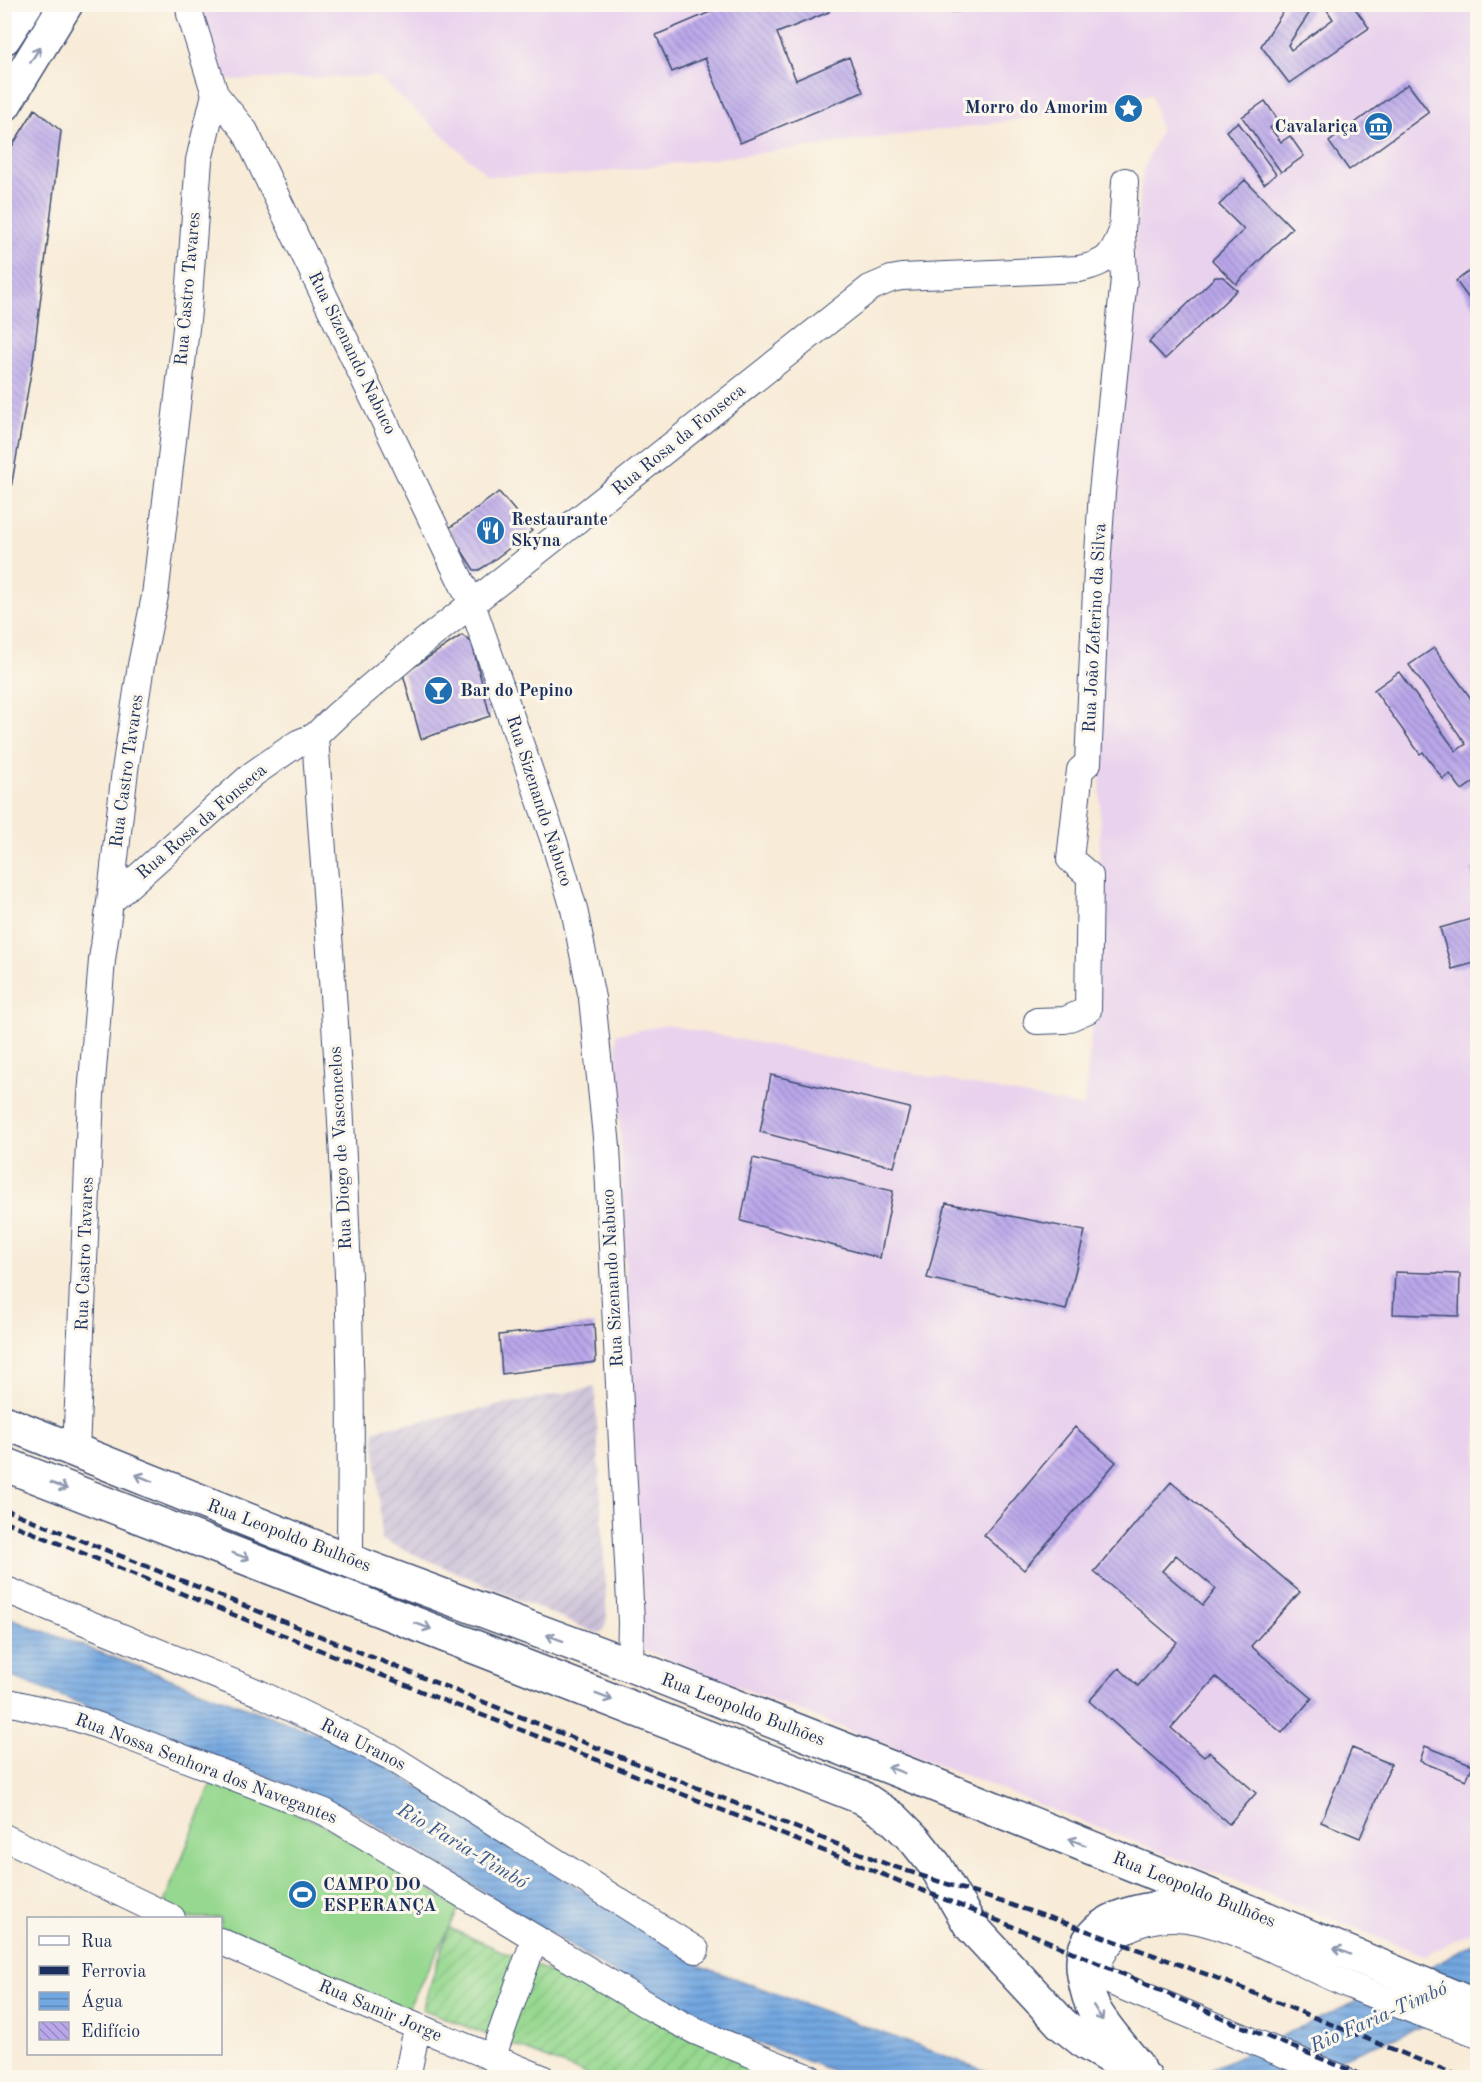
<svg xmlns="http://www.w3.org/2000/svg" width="1482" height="2082" font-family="'Old Standard TT',serif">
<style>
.built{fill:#e9d2ed}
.industrial{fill:url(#industrial-furrows)}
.garden{fill:url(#garden-furrows);stroke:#588476;stroke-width:1.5}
.pitch{fill:#96d88f;stroke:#588476;stroke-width:1.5}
.water{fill:url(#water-rules);stroke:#476b9f;stroke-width:1.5}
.building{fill:url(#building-back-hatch);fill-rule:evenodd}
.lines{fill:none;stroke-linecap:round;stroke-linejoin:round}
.minor-casing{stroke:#3c4b70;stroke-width:28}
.major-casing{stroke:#3c4b70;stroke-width:36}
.highway-casing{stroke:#3c4b70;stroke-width:36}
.minor{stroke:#fff;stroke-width:26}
.major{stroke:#fff;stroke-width:33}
.highway{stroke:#fff;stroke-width:33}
.rail{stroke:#1b2f5e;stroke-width:4.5;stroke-dasharray:9 4.5;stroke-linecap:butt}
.oneway{stroke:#8d97ae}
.labels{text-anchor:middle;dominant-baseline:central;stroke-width:6;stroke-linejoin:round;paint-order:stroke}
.poi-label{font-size:18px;font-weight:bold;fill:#1b2f5e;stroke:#fbf7ec;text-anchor:start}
.street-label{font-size:18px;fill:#1b2f5e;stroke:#fbf7ec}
.water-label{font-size:20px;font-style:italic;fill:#3a598c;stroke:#fbf7ec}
</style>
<defs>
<pattern id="industrial-furrows" width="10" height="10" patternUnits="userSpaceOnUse" patternTransform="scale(1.5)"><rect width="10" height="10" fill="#c9bfd7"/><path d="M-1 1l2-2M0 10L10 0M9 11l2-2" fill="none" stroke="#aca4bb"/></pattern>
<pattern id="garden-furrows" width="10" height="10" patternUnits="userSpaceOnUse" patternTransform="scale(1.5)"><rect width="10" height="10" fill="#96d88f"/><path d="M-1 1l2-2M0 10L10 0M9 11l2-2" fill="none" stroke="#81ba7e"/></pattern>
<pattern id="water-rules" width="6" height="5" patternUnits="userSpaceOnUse" patternTransform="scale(1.5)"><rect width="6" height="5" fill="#73a7e0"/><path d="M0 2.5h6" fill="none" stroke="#5e88b9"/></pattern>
<pattern id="building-back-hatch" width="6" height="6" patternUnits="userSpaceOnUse" patternTransform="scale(1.5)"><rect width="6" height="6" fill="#baa7ea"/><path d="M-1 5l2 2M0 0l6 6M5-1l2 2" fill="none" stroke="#9688c1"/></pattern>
</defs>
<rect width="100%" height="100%" fill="#fbf7ec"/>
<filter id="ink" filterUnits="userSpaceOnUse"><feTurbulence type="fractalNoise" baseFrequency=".0167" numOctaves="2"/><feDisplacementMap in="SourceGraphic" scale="12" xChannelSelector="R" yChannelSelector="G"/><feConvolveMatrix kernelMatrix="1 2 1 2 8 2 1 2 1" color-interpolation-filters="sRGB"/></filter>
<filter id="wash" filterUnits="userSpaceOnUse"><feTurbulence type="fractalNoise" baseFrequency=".008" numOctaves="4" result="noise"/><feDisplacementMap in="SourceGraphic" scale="24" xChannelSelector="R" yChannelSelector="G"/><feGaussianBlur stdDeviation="1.35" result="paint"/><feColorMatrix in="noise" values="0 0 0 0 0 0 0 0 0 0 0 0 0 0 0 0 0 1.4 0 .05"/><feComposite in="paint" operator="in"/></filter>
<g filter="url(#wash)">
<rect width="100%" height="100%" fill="#f8ebd7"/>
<path class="built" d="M 203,5 L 1477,5 L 1477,1928 L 1426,1956 L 642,1649 L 616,1034 L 667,1025 L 1084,1107 L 1092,1026 L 1099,879 L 1103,583 L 1140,192 L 1143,170 L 1160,131 L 1152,94 L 1004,122 L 624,170 L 560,176 L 488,176 L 377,76 L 228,80 L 204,35 Z"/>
<path class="industrial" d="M 595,1387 L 607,1619 L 603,1631 L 599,1633 L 589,1630 L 382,1540 L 374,1430 Z"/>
<path class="garden" d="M 449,1928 L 789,2077 L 593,2077 L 422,2009 Z"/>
<path class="pitch" d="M 213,1780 L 320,1823 L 369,1850 L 459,1909 L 402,2020 L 221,1940 L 220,1918 L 173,1918 L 160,1913 Z"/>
<path class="water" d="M 4,1615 L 35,1628 L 360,1750 L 701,1966 L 1002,2077 L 849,2077 L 677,2012 L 354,1811 L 5,1674 Z
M 1477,1940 L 1477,2005 L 1293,2077 L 1192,2078 L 1436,1964 Z"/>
<g id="blocks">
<path class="building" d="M 729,4 L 826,4 L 829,12 L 777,33 L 796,80 L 849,57 L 863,92 L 740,143 L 705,58 L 672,72 L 656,35 Z
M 950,4 L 1040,4 L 1040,7 L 950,12 Z
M 1288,4 L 1319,4 L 1312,9 L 1288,45 L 1291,50 L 1333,19 L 1323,4 L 1352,4 L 1369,28 L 1289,83 L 1261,46 Z
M 1408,84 L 1429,112 L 1349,170 L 1329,142 Z
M 1265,101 L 1279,121 L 1270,128 L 1281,142 L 1290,136 L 1304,156 L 1281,172 L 1242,117 Z
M 35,109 L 61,131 L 33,361 L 6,517 L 4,159 Z
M 1238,122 L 1276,174 L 1264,184 L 1226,131 Z
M 1245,180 L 1292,228 L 1236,284 L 1212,260 L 1244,230 L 1219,205 Z
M 1478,265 L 1478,311 L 1456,281 Z
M 1215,277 L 1223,277 L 1237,290 L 1165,359 L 1149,342 Z
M 499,492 L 532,531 L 487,565 L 479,570 L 474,570 L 448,529 Z
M 462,635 L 472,643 L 490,716 L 421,739 L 403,674 Z
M 1434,648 L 1478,708 L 1476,713 L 1478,716 L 1478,779 L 1462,790 L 1450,774 L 1443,779 L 1423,752 L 1420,754 L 1374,690 L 1399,672 L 1456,751 L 1466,744 L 1409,665 Z
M 1478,866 L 1478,879 L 1471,870 Z
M 1478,917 L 1478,962 L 1452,969 L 1440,928 Z
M 771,1075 L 910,1108 L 894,1167 L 760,1132 Z
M 753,1158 L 893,1191 L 880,1258 L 741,1221 Z
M 946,1203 L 1085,1231 L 1066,1310 L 927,1278 Z
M 1395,1272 L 1460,1274 L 1459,1316 L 1393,1314 Z
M 594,1324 L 596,1362 L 502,1374 L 499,1335 Z
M 1075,1427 L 1116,1462 L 1024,1570 L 984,1535 Z
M 1171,1482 L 1300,1592 L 1251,1646 L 1312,1698 L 1282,1733 L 1216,1677 L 1171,1728 L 1204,1757 L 1209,1752 L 1256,1793 L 1229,1824 L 1089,1701 L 1119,1668 L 1138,1686 L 1177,1642 L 1094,1572 ZM 1176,1555 L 1216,1589 L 1203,1605 L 1162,1571 Z
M 1425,1746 L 1473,1765 L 1466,1780 L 1420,1761 Z
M 1352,1748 L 1391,1764 L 1360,1838 L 1321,1822 Z"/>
</g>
</g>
<g filter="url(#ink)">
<use href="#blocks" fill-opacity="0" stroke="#3c4b70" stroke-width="1.5"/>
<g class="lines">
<defs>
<path id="minor" d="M 189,4 L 190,14 L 215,94 L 245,131 L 472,604 L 554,841 L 574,909 L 592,998 L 607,1147 L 631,1622 L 630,1665
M 315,736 C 329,944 347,1153 350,1361 C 352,1428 350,1494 350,1561
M 110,902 L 253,774 L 298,743 L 315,736 L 337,715 L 411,652 L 870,288 L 891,279 L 902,277 L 1079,269 C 1107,263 1112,257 1122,231
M 1037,1021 L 1065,1020 L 1088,1010 L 1090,876 L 1070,859 L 1080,770 L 1088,763 L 1097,569 L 1102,492 L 1124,279 L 1122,231 L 1125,181
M 76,1451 L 91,1095 L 102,960 L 110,902 L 125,770 L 141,665 L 155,596 L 188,311 L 199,160 L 215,94
M 4,1589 L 259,1693 L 389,1756 L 696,1950
M 4,1701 L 76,1718 L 105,1728 L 325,1812 L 655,2010 L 697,2032 L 810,2078
M 4,1837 L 172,1918
M 220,1941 L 326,1989 L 542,2078
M 492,2058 L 535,1938
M 407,2078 L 417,2028
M 1341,2078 L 1097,1976 C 1099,1969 1099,1960 1103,1954 C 1120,1921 1165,1913 1199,1921 C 1253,1935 1303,1966 1354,1987 C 1394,2004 1436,2019 1478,2034"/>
<path id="major" d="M 4,1422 L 350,1561 L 630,1665 L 958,1794 L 1253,1913 L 1478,2007
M 4,1464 L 861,1797 L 893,1818 L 915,1840 L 935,1865 L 970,1925 L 1062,2024 L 1087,2044 L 1145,2078
M 1137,2066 C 1123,2048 1106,2030 1095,2011 C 1089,2000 1086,1987 1084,1975 C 1072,1907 1170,1905 1215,1905"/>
<path id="highway" d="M 4,38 L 26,4
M 4,105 L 66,4"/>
</defs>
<use href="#minor" class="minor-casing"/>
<use href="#major" class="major-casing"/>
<use href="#highway" class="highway-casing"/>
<use href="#minor" class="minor"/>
<use href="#major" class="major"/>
<use href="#highway" class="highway"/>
<path class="rail" d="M 4,1509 L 889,1865 L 1057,1920 L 1214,1977 L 1464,2078
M 4,1521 L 440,1699 L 555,1743 L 1036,1936 L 1241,2026 L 1369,2078"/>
</g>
<defs><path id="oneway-shaft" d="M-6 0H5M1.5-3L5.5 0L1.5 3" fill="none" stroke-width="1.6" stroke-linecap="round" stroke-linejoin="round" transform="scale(1.5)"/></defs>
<g class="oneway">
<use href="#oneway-shaft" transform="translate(35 55) rotate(-59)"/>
<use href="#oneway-shaft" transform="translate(144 1478) rotate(-158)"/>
<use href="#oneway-shaft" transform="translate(59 1486) rotate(22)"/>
<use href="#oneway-shaft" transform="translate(241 1556) rotate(21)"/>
<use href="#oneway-shaft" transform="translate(423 1626) rotate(21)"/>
<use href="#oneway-shaft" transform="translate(555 1638) rotate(-159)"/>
<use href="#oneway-shaft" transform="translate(604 1697) rotate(21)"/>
<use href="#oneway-shaft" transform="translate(896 1770) rotate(-159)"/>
<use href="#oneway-shaft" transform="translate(1077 1842) rotate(-158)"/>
<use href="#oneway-shaft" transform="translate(1342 1951) rotate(-157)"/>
<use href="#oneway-shaft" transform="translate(1098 2013) rotate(58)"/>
</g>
</g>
<defs>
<symbol id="sight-disc" viewBox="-11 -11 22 22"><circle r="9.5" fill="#1f6fb2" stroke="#fbf7ec"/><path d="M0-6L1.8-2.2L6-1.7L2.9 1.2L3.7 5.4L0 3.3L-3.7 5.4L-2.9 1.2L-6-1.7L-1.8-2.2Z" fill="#fff"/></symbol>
<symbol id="museum-disc" viewBox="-11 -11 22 22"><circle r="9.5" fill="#1f6fb2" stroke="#fbf7ec"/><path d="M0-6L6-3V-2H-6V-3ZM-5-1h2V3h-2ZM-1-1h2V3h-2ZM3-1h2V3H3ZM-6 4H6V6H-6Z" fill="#fff"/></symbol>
<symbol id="restaurant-disc" viewBox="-11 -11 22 22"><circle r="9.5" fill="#1f6fb2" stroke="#fbf7ec"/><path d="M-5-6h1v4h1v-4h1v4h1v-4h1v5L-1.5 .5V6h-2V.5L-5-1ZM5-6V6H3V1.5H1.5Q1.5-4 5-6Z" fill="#fff"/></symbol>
<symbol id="bar-disc" viewBox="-11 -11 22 22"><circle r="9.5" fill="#1f6fb2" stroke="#fbf7ec"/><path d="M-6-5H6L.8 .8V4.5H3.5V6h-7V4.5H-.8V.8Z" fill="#fff"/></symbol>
<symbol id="stadium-disc" viewBox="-11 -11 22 22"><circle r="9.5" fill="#1f6fb2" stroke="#fbf7ec"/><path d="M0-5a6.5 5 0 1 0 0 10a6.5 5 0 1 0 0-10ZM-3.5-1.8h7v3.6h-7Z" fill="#fff"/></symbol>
</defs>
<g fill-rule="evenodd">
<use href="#sight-disc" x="1112" y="92" width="33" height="33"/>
<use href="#museum-disc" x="1362" y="110" width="33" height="33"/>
<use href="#restaurant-disc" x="474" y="514" width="33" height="33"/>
<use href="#bar-disc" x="422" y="674" width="33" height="33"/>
<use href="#stadium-disc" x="286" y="1878" width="33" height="33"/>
</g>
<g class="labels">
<g class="poi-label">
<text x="1108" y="108" text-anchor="end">Morro do Amorim</text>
<text x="1358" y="127" text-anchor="end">Cavalariça</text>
<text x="511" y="520">Restaurante<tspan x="511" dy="21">Skyna</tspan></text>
<text x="460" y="691">Bar do Pepino</text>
<text x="323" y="1885">CAMPO DO<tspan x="323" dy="21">ESPERANÇA</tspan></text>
</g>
<g class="street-label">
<text transform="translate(188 289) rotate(-85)">Rua Castro Tavares</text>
<text transform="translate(352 353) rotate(64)">Rua Sizenando Nabuco</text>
<text transform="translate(679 440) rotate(-39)">Rua Rosa da Fonseca</text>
<text transform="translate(1095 628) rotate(-87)">Rua João Zeferino da Silva</text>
<text transform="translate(127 771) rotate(-82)">Rua Castro Tavares</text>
<text transform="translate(539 801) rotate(72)">Rua Sizenando Nabuco</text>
<text transform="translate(202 822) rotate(-41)">Rua Rosa da Fonseca</text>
<text transform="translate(341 1148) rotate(-93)">Rua Diogo de Vasconcelos</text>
<text transform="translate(85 1254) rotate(-88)">Rua Castro Tavares</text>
<text transform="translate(613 1278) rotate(-93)">Rua Sizenando Nabuco</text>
<text transform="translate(289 1536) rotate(21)">Rua Leopoldo Bulhões</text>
<text transform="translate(743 1710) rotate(21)">Rua Leopoldo Bulhões</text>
<text transform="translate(363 1745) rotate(27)">Rua Uranos</text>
<text transform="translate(206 1769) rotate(21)">Rua Nossa Senhora dos Navegantes</text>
<text transform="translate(1194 1890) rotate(22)">Rua Leopoldo Bulhões</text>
<text transform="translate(380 2011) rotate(23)">Rua Samir Jorge</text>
</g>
<g class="water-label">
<text transform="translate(462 1847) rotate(31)">Rio Faria-Timbó</text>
<text transform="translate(1379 2018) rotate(-24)">Rio Faria-Timbó</text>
</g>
</g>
<rect width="1482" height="2082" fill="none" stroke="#fbf7ec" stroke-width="24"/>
<rect x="27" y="1917" width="195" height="138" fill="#fbf7ec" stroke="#a1a7b3" stroke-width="1.5"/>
<rect x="39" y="1936" width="30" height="9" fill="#ffffff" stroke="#a1a7b3" stroke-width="1.5"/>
<text x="81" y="1947" font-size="18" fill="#1b2f5e">Rua</text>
<rect x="39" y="1966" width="30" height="9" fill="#1b2f5e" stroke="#a1a7b3" stroke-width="1.5"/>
<text x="81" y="1977" font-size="18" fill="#1b2f5e">Ferrovia</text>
<rect x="39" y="1992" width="30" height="18" fill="url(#water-rules)" stroke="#a1a7b3" stroke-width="1.5"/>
<text x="81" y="2007" font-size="18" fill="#1b2f5e">Água</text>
<rect x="39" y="2022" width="30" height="18" fill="url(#building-back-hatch)" stroke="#a1a7b3" stroke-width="1.5"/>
<text x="81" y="2037" font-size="18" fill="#1b2f5e">Edifício</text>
</svg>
